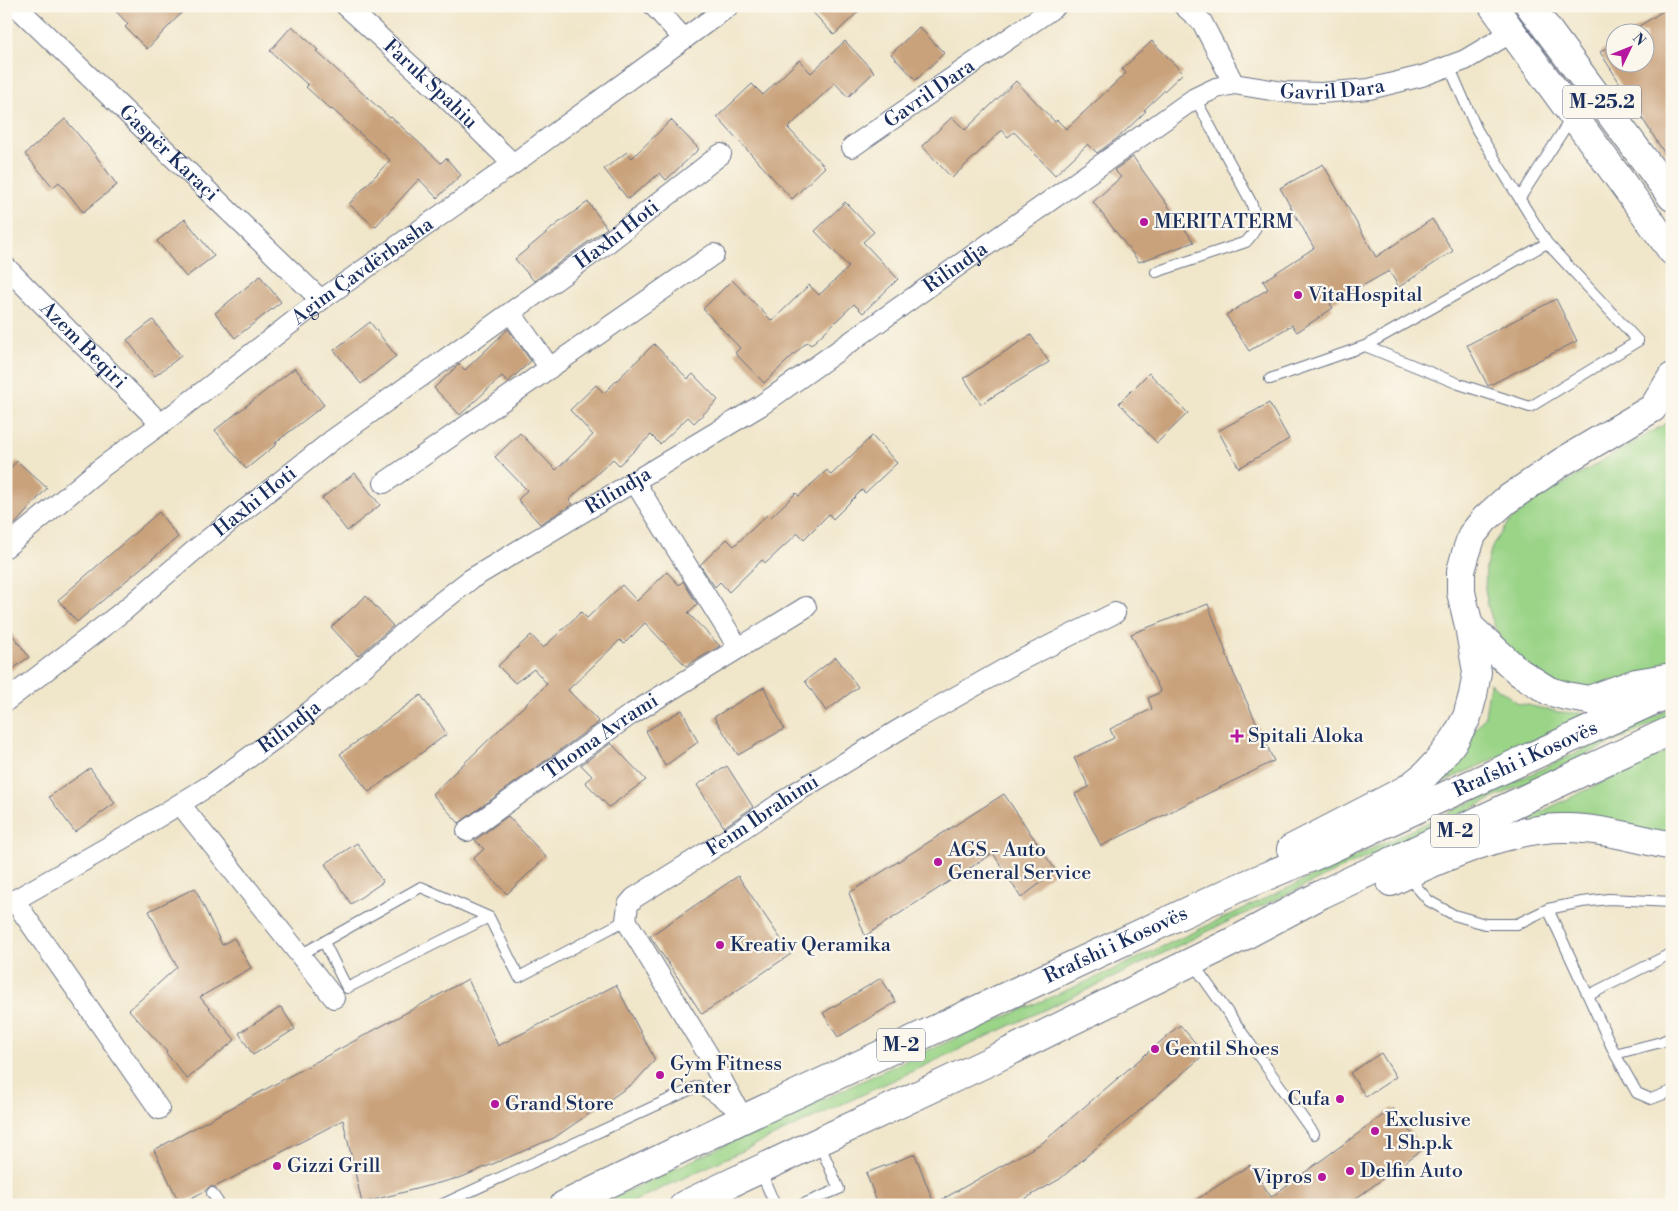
<svg xmlns="http://www.w3.org/2000/svg" width="1678" height="1211" font-family="'Libre Bodoni',serif">
<style>
.green{fill:#9ad487;stroke:#5a8272}
.building{fill:#c9a27c}
.lines{fill:none;stroke-linecap:round;stroke-linejoin:round}
.lane-casing{stroke:#666f84;stroke-width:12}
.street-casing{stroke:#666f84;stroke-width:22}
.primary-casing{stroke:#666f84;stroke-width:30}
.highway-casing{stroke:#666f84;stroke-width:30}
.lane{stroke:#fff;stroke-width:10}
.street{stroke:#fff;stroke-width:20}
.primary{stroke:#fff;stroke-width:28}
.highway{stroke:#fff;stroke-width:28}
.poi-dot{fill:#b5179e;stroke:#fbf7ec;stroke-width:2}
.labels{text-anchor:middle;dominant-baseline:central;stroke-width:4.5;stroke-linejoin:round;paint-order:stroke}
.shield{fill:#fbf7ec;stroke:#5e6b89;stroke-width:1}
.shield-label{font-size:19px;font-weight:bold;fill:#1b2f5e}
.street-label{font-size:20px;fill:#1b2f5e;stroke:#fbf7ec}
.poi-label{font-size:20px;fill:#1b2f5e;stroke:#fbf7ec;text-anchor:start}
</style>
<rect width="100%" height="100%" fill="#fbf7ec"/>
<filter id="ink" filterUnits="userSpaceOnUse"><feTurbulence type="fractalNoise" baseFrequency=".02" numOctaves="2"/><feDisplacementMap in="SourceGraphic" scale="10" xChannelSelector="R" yChannelSelector="G"/><feConvolveMatrix kernelMatrix="1 2 1 2 8 2 1 2 1" color-interpolation-filters="sRGB"/></filter>
<filter id="wash" filterUnits="userSpaceOnUse"><feTurbulence type="fractalNoise" baseFrequency=".0096" numOctaves="4" result="noise"/><feDisplacementMap in="SourceGraphic" scale="20" xChannelSelector="R" yChannelSelector="G"/><feGaussianBlur stdDeviation="1.12" result="paint"/><feColorMatrix in="noise" values="0 0 0 0 0 0 0 0 0 0 0 0 0 0 0 0 0 1.4 0 .05"/><feComposite in="paint" operator="in"/></filter>
<g filter="url(#wash)">
<rect width="100%" height="100%" fill="#f0e6ca"/>
<path class="green" d="M 1672,420 L 1672,665 L 1569,693 L 1507,652 L 1493,622 L 1488,606 L 1485,589 L 1486,566 L 1493,544 L 1509,522 L 1536,500 Z
M 1490,683 L 1518,703 L 1559,712 L 1593,714 L 1421,792 L 1456,758 L 1485,716 Z
M 1672,708 L 1672,715 L 1229,921 L 1108,980 L 626,1205 L 597,1205 L 922,1053 L 1104,974 Z
M 1672,749 L 1672,780 L 1667,802 L 1672,817 L 1672,835 L 1524,820 Z"/>
<g id="blocks">
<path class="building" d="M 111,6 L 188,6 L 147,49 L 125,27 L 128,24 Z
M 807,6 L 864,6 L 834,35 Z
M 1671,6 L 1672,6 L 1672,165 L 1600,52 L 1616,42 L 1616,62 L 1646,62 L 1646,32 L 1630,32 Z
M 292,26 L 318,50 L 316,51 L 390,118 L 391,117 L 441,163 L 446,158 L 461,175 L 437,198 L 419,179 L 375,227 L 349,204 L 390,160 L 332,109 L 331,110 L 306,87 L 308,85 L 270,51 Z
M 919,27 L 944,53 L 916,80 L 891,54 Z
M 845,41 L 874,72 L 848,97 L 835,83 L 788,128 L 825,167 L 792,199 L 717,117 L 752,84 L 763,95 L 799,60 L 811,73 Z
M 1152,41 L 1183,73 L 1144,110 L 1146,111 L 1119,137 L 1097,153 L 1088,144 L 1055,175 L 1014,132 L 1008,137 L 1002,130 L 952,178 L 922,146 L 952,117 L 965,130 L 1016,81 L 1055,122 L 1057,120 L 1066,129 L 1126,73 L 1122,69 Z
M 65,119 L 93,152 L 117,185 L 83,212 L 59,182 L 53,187 L 25,154 Z
M 671,120 L 699,149 L 666,180 L 660,173 L 628,199 L 604,169 L 627,152 L 632,158 Z
M 1133,157 L 1194,242 L 1139,262 L 1093,202 L 1121,177 L 1114,170 Z
M 1323,164 L 1376,257 L 1432,219 L 1453,251 L 1399,287 L 1389,271 L 1330,304 L 1333,308 L 1297,332 L 1292,325 L 1249,351 L 1226,315 L 1268,289 L 1263,281 L 1314,248 L 1280,188 Z
M 588,202 L 607,228 L 534,281 L 515,259 L 557,224 Z
M 845,202 L 874,232 L 863,242 L 898,279 L 863,313 L 854,304 L 811,345 L 807,342 L 764,383 L 735,353 L 740,348 L 703,309 L 732,280 L 772,321 L 809,285 L 819,295 L 849,267 L 815,231 Z
M 185,219 L 214,256 L 186,277 L 157,241 Z
M 260,276 L 281,302 L 235,338 L 215,313 Z
M 1556,299 L 1577,341 L 1488,386 L 1467,345 Z
M 153,320 L 181,356 L 155,376 L 127,340 Z
M 370,322 L 396,356 L 361,384 L 334,350 Z
M 508,329 L 531,361 L 508,382 L 502,376 L 460,415 L 434,388 L 459,364 L 465,370 Z
M 1031,335 L 1049,362 L 981,404 L 964,378 Z
M 654,344 L 688,379 L 693,374 L 718,400 L 694,423 L 688,417 L 660,444 L 651,435 L 619,465 L 613,459 L 569,500 L 573,504 L 540,524 L 518,500 L 527,490 L 495,457 L 520,433 L 556,470 L 593,435 L 570,410 L 596,385 L 604,393 Z
M 295,368 L 324,405 L 275,443 L 277,444 L 246,469 L 215,430 Z
M 1149,373 L 1188,413 L 1157,443 L 1119,403 Z
M 1269,403 L 1289,439 L 1239,468 L 1218,431 Z
M 872,436 L 897,463 L 865,493 L 862,490 L 833,519 L 829,514 L 804,539 L 798,533 L 766,563 L 762,560 L 729,592 L 720,582 L 715,587 L 700,565 L 727,539 L 734,546 L 767,515 L 770,518 L 796,493 L 799,496 L 827,470 L 831,475 Z
M 17,461 L 47,488 L 17,522 L 6,531 L 6,473 Z
M 355,473 L 380,505 L 347,531 L 322,498 Z
M 159,512 L 178,537 L 77,622 L 58,600 Z
M 667,572 L 679,585 L 683,581 L 697,604 L 688,613 L 720,646 L 686,666 L 645,623 L 624,644 L 620,640 L 568,690 L 599,722 L 459,823 L 432,794 L 547,684 L 534,669 L 515,683 L 498,666 L 531,635 L 543,648 L 581,612 L 587,618 L 622,585 L 637,601 Z
M 366,596 L 393,626 L 358,656 L 331,627 Z
M 1208,604 L 1234,674 L 1274,761 L 1101,846 L 1075,794 L 1089,787 L 1074,758 L 1114,738 L 1110,729 L 1152,709 L 1148,698 L 1161,692 L 1131,634 Z
M 6,626 L 29,657 L 6,674 Z
M 836,657 L 858,687 L 826,711 L 805,681 Z
M 764,687 L 784,729 L 738,755 L 714,717 Z
M 421,695 L 447,734 L 369,792 L 340,754 Z
M 682,710 L 698,742 L 665,766 L 646,731 Z
M 611,743 L 646,780 L 609,807 L 585,782 L 592,776 L 581,765 Z
M 727,766 L 753,807 L 724,827 L 697,785 Z
M 90,768 L 115,803 L 75,832 L 49,797 Z
M 1004,794 L 1056,871 L 1021,898 L 993,853 L 865,936 L 849,893 Z
M 508,816 L 546,857 L 507,894 L 473,859 L 484,849 L 475,840 Z
M 357,843 L 383,882 L 351,904 L 325,864 Z
M 738,876 L 791,954 L 702,1014 L 650,936 Z
M 195,888 L 222,945 L 234,938 L 251,968 L 200,997 L 235,1040 L 187,1079 L 166,1053 L 167,1052 L 129,1010 L 177,967 L 149,911 Z
M 881,978 L 896,1002 L 838,1037 L 823,1013 Z
M 468,979 L 498,1046 L 616,985 L 655,1060 L 635,1082 L 554,1138 L 462,1177 L 362,1203 L 343,1120 L 215,1187 L 209,1187 L 205,1191 L 180,1204 L 154,1150 Z
M 281,1007 L 295,1029 L 253,1055 L 239,1033 Z
M 1180,1025 L 1205,1054 L 1060,1179 L 1014,1205 L 878,1205 L 866,1173 L 915,1154 L 934,1204 L 1042,1143 Z
M 1381,1053 L 1396,1077 L 1366,1097 L 1350,1073 Z
M 1393,1108 L 1423,1149 L 1347,1205 L 1188,1205 L 1250,1165 L 1271,1197 Z"/>
</g>
</g>
<g filter="url(#ink)">
<use href="#blocks" fill-opacity="0" stroke="#666f84" stroke-width="1"/>
<g class="lines">
<defs>
<path id="lane" d="M 1520,198 L 1572,117
M 1156,272 L 1246,242 C 1261,226 1257,222 1251,202 L 1195,98
M 1365,346 L 1459,384 L 1530,407 L 1638,341 L 1547,243
M 1270,379 L 1365,346 L 1547,243 L 1477,130 L 1449,66
M 1406,875 L 1429,901 L 1454,915 L 1485,924 L 1517,924 L 1548,909 L 1582,902 L 1609,899 L 1672,902
M 1548,909 L 1615,1054 L 1661,1042 L 1672,1037
M 324,942 L 347,988 L 489,917
M 300,955 L 421,887 L 489,917 L 519,977 L 626,920
M 1192,962 L 1314,1134
M 1589,995 L 1672,953
M 1615,1054 L 1637,1093 L 1651,1099 L 1672,1091
M 760,1170 L 775,1205
M 212,1193 L 220,1205
M 441,1205 L 698,1086 L 734,1112
M 801,1205 L 839,1189 L 819,1143"/>
<g id="street">
<path id="s1" d="M 16,6 L 321,300"/>
<path id="s2" d="M 346,6 L 441,93 L 513,164"/>
<path d="M 654,6 L 684,39"/>
<path d="M 1184,6 L 1202,22 L 1234,84"/>
<path id="s3" d="M 852,147 L 1056,6"/>
<path id="s4" d="M 6,267 L 161,424"/>
<path d="M 511,313 L 550,368"/>
<path d="M 634,481 L 738,647"/>
<path d="M 384,483 L 714,254"/>
<path id="s5" d="M 6,547 L 101,468 L 161,424 L 321,300 L 513,164 L 729,6"/>
<path id="s6" d="M 6,701 L 126,609 L 196,549 L 331,441 L 606,244 L 721,154"/>
<path d="M 180,804 L 334,998"/>
<path id="s7" d="M 467,831 L 630,715 L 806,607"/>
<path d="M 14,900 L 159,1109"/>
<path id="s8" d="M 6,905 L 129,835 L 212,784 L 283,733 L 344,684 L 422,617 L 471,579 L 760,406 L 1195,98 L 1216,88 L 1234,84 L 1284,92 L 1321,93 L 1369,89 L 1422,76 L 1465,60 L 1512,32"/>
<path id="s9" d="M 743,1119 L 709,1056 L 626,920 L 628,905 L 634,898 L 726,840 L 795,793 L 915,720 L 1017,662 L 1115,613"/>
</g>
<path id="primary" d="M 1493,6 L 1672,251
M 1530,6 L 1672,197"/>
<g id="highway">
<path d="M 1469,626 L 1519,672 L 1549,691 L 1566,696 L 1589,700 L 1636,683 L 1672,677"/>
<path d="M 1291,849 L 1407,789 L 1425,775 L 1440,759 L 1455,739 L 1467,717 L 1473,695 L 1477,672 L 1469,626 L 1461,592 L 1461,571 L 1466,553 L 1472,535 L 1485,519 L 1505,501 L 1562,462 L 1653,408 L 1672,377"/>
<path d="M 1391,882 C 1441,858 1510,827 1566,828 C 1602,828 1637,839 1672,846"/>
<path id="s10" d="M 564,1205 L 743,1119 L 1238,888 L 1312,857 L 1672,692"/>
<path d="M 684,1205 L 986,1063 L 1240,938 L 1322,894 L 1672,730"/>
</g>
</defs>
<use href="#lane" class="lane-casing"/>
<use href="#street" class="street-casing"/>
<use href="#primary" class="primary-casing"/>
<use href="#highway" class="highway-casing"/>
<use href="#lane" class="lane"/>
<use href="#street" class="street"/>
<use href="#primary" class="primary"/>
<use href="#highway" class="highway"/>
</g>
</g>
<g class="poi-dot">
<circle cx="1144" cy="222" r="5"/>
<circle cx="1298" cy="295" r="5"/>
<path d="M1234.5 728.5h5v5h5v5h-5v5h-5v-5h-5v-5h5z"/>
<circle cx="938" cy="862" r="5"/>
<circle cx="720" cy="945" r="5"/>
<circle cx="1155" cy="1049" r="5"/>
<circle cx="660" cy="1075" r="5"/>
<circle cx="1340" cy="1099" r="5"/>
<circle cx="495" cy="1104" r="5"/>
<circle cx="1375" cy="1131" r="5"/>
<circle cx="277" cy="1166" r="5"/>
<circle cx="1350" cy="1171" r="5"/>
<circle cx="1322" cy="1177" r="5"/>
</g>
<g class="labels">
<g class="shield">
<rect x="1563" y="85.5" width="78" height="33" rx="4"/>
<rect x="1431" y="814.5" width="48" height="33" rx="4"/>
<rect x="877" y="1028.5" width="48" height="33" rx="4"/>
</g>
<g class="shield-label">
<text x="1602" y="102">M-25.2</text>
<text x="1455" y="831">M-2</text>
<text x="901" y="1045">M-2</text>
</g>
<g class="street-label">
<text stroke="none"><textPath href="#s2" startOffset="115">Faruk Spahiu</textPath></text>
<text stroke="none"><textPath href="#s8" startOffset="1580">Gavril Dara</textPath></text>
<text stroke="none"><textPath href="#s3" startOffset="94">Gavril Dara</textPath></text>
<text stroke="none"><textPath href="#s1" startOffset="212">Gaspër Karaçi</textPath></text>
<text stroke="none"><textPath href="#s6" startOffset="769">Haxhi Hoti</textPath></text>
<text stroke="none"><textPath href="#s8" startOffset="1146">Rilindja</textPath></text>
<text stroke="none"><textPath href="#s5" startOffset="451">Agim Çavdërbasha</textPath></text>
<text stroke="none"><textPath href="#s4" startOffset="110">Azem Beqiri</textPath></text>
<text stroke="none"><textPath href="#s8" startOffset="741">Rilindja</textPath></text>
<text stroke="none"><textPath href="#s6" startOffset="319">Haxhi Hoti</textPath></text>
<text stroke="none"><textPath href="#s8" startOffset="335">Rilindja</textPath></text>
<text stroke="none"><textPath href="#s7" startOffset="164">Thoma Avrami</textPath></text>
<text stroke="none"><textPath href="#s10" startOffset="1060">Rrafshi i Kosovës</textPath></text>
<text stroke="none"><textPath href="#s9" startOffset="408">Feim Ibrahimi</textPath></text>
<text stroke="none"><textPath href="#s10" startOffset="610">Rrafshi i Kosovës</textPath></text>
</g>
<g class="poi-label">
<text x="1154" y="222">MERITATERM</text>
<text x="1308" y="295">VitaHospital</text>
<text x="1248" y="736">Spitali Aloka</text>
<text x="948" y="850">AGS - Auto<tspan x="948" dy="23">General Service</tspan></text>
<text x="730" y="945">Kreativ Qeramika</text>
<text x="1165" y="1049">Gentil Shoes</text>
<text x="670" y="1064">Gym Fitness<tspan x="670" dy="23">Center</tspan></text>
<text x="1330" y="1099" text-anchor="end">Cufa</text>
<text x="505" y="1104">Grand Store</text>
<text x="1385" y="1120">Exclusive<tspan x="1385" dy="23">1 Sh.p.k</tspan></text>
<text x="287" y="1166">Gizzi Grill</text>
<text x="1360" y="1171">Delfin Auto</text>
<text x="1312" y="1177" text-anchor="end">Vipros</text>
</g>
</g>
<rect width="1678" height="1211" fill="none" stroke="#fbf7ec" stroke-width="25"/>
<g transform="translate(1630 48) rotate(47)"><circle r="24" fill="#fbf7ec" stroke="#a1a7b3"/>
<path d="M0-4L9 19L0 12L-9 19Z" fill="#b5179e"/>
<text y="-8" font-size="14" font-weight="bold" text-anchor="middle" fill="#1b2f5e">N</text>
</g>
</svg>
